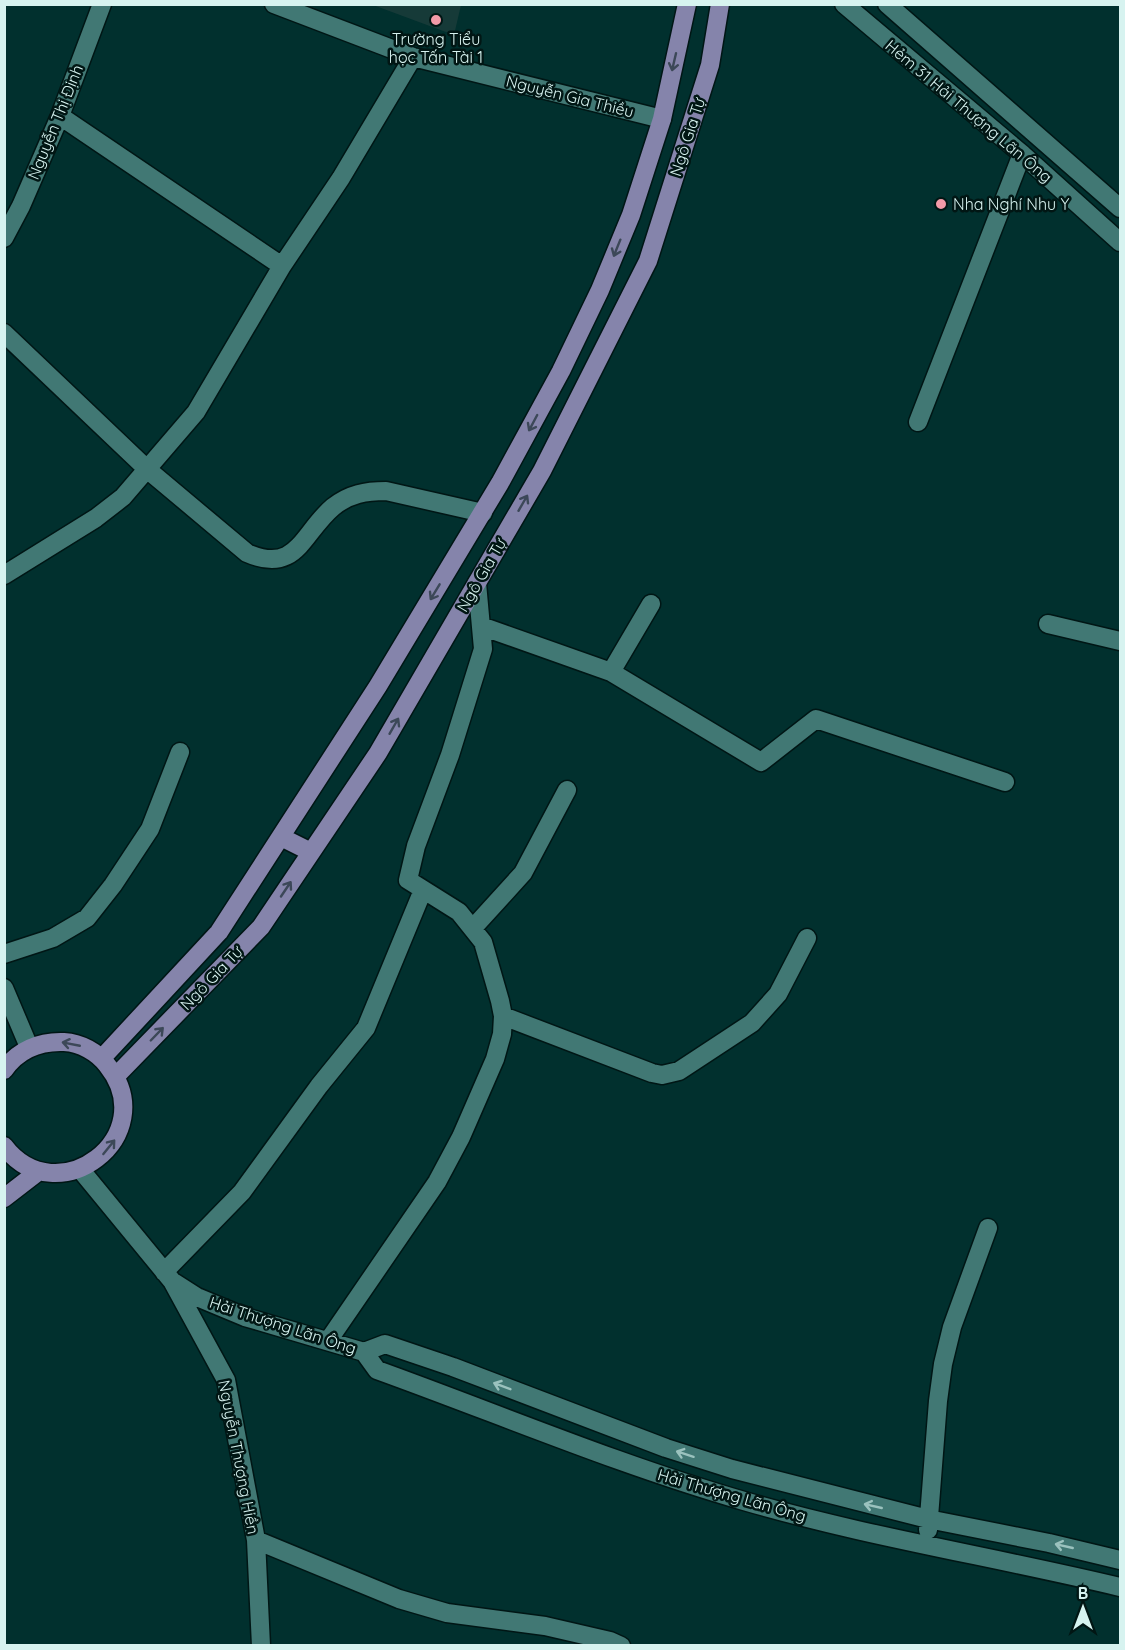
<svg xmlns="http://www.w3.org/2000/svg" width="1125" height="1650" font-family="Quicksand,sans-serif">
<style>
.built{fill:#163a38}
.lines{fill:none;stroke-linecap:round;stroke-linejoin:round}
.minor-casing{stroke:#001615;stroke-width:21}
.major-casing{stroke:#001615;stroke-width:21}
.minor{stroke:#417874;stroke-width:18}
.major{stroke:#8584ab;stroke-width:18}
.oneway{stroke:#3c4858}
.oneway2{stroke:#9bc2be}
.poi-dot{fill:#f39aa8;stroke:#011614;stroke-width:2}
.labels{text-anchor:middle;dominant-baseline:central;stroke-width:5;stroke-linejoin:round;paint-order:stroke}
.poi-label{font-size:16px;fill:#d7f3f0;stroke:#011614}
.street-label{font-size:16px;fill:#d7f3f0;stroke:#011614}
</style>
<rect width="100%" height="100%" fill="#01302e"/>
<path class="built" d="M 373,5 L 461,5 L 454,35 Z"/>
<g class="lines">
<defs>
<path id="minor" d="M 274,4 L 413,57 L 662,119
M 844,4 L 1022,154 L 1120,242
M 887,4 L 1120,208
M 60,116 L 282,266
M 4,238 L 21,206 L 60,116 L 102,4
M 4,333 L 148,470 L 247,553 C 297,575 302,533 333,507 C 349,494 366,491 386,491 L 483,513
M 918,422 L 1022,154
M 4,575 L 96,518 L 123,497 L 196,412 L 282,266 L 341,178 L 413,57
M 1048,624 L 1120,641
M 481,626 L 611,672 L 761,762 L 816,719 L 1005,782
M 611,672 L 651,604
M 473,928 L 523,873 L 567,790
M 4,954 L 53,938 L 87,918 L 113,885 L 150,829 L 180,752
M 4,988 L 29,1047
M 503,1016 L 652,1073 L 662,1075 L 679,1071 L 752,1023 L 778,994 L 807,938
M 80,1169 L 172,1281 L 197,1297 L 245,1317 L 364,1352
M 164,1272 L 242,1192 L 319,1086 L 366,1028 L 423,890
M 172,1281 L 226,1380 L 256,1540 L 261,1646
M 328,1341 L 437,1182 L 461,1137 L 495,1059 L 502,1034 L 503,1016 L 500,1001 L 483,942 L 459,912 L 408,880 L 416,846 L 450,755 L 483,649 L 477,583
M 928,1530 L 938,1401 L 943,1364 L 952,1327 L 988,1228
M 256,1540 L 399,1599 L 447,1613 L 545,1626 L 610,1641 L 621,1646
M 1120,1560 L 1049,1543 L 928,1519 L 732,1469 L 666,1448 L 453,1367 L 385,1344 L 364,1352 L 377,1370 C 499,1414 619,1465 744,1501 C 868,1537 995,1557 1120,1587"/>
<path id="major" d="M 281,837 L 311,852
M 102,1058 L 219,932 L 378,686 L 500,483 L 561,371 L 600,290 L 631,215 L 662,119 L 687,4
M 4,1070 C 18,1050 40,1041 64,1042 C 81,1043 97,1052 107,1065 C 164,1136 57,1216 4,1146
M 116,1076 L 261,927 L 378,753 L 542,471 L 648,261 L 710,65 L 720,4
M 4,1198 L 39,1171"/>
</defs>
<use href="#minor" class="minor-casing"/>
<use href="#major" class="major-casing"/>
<use href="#minor" class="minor"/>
<use href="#major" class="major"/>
</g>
<defs><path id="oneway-shaft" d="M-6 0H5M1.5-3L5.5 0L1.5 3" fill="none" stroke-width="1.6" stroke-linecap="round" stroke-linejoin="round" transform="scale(1.5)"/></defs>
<g class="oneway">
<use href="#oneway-shaft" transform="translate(674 62) rotate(103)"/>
<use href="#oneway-shaft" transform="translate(617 248) rotate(112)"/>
<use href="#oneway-shaft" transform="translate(533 423) rotate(118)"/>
<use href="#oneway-shaft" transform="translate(523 503) rotate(-60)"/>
<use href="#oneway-shaft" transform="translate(435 592) rotate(121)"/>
<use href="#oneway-shaft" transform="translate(394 726) rotate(-60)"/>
<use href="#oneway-shaft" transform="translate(286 889) rotate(-56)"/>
<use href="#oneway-shaft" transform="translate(157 1034) rotate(-46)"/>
<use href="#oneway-shaft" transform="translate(71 1044) rotate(-169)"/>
<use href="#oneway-shaft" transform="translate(109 1147) rotate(-51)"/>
</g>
<g class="oneway2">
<use href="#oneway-shaft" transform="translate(502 1386) rotate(-159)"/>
<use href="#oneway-shaft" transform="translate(685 1454) rotate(-162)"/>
<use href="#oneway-shaft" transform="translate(873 1506) rotate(-167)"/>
<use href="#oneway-shaft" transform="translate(1064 1546) rotate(-167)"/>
</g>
<g class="poi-dot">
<circle cx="436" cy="20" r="6"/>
<circle cx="941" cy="204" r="6"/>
</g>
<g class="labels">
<g class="poi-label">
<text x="436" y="39">Trường Tiểu<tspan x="436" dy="18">học Tấn Tài 1</tspan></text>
<text x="953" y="204" text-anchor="start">Nha Nghí Nhu Y</text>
</g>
<g class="street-label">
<text transform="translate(570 96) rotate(14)">Nguyễn Gia Thiều</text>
<text transform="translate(969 111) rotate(40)">Hẻm 31 Hải Thượng Lãn Ông</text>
<text transform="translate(55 122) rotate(-68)">Nguyễn Thị Định</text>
<text transform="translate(687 137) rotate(-72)">Ngô Gia Tự</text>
<text transform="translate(481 575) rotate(-60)">Ngô Gia Tự</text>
<text transform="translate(211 978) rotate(-46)">Ngô Gia Tự</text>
<text transform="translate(283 1325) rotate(18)">Hải Thượng Lãn Ông</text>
<text transform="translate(239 1457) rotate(79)">Nguyễn Thượng Hiền</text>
<text transform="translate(732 1495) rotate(16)">Hải Thượng Lãn Ông</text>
</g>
</g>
<rect width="1125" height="1650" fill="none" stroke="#d7f3f0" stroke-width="12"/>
<g transform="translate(1083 1608)" stroke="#011614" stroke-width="4.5" paint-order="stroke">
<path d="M0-4.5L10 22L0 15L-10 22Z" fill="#d7f3f0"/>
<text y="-9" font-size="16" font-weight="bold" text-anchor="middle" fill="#d7f3f0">B</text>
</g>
</svg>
